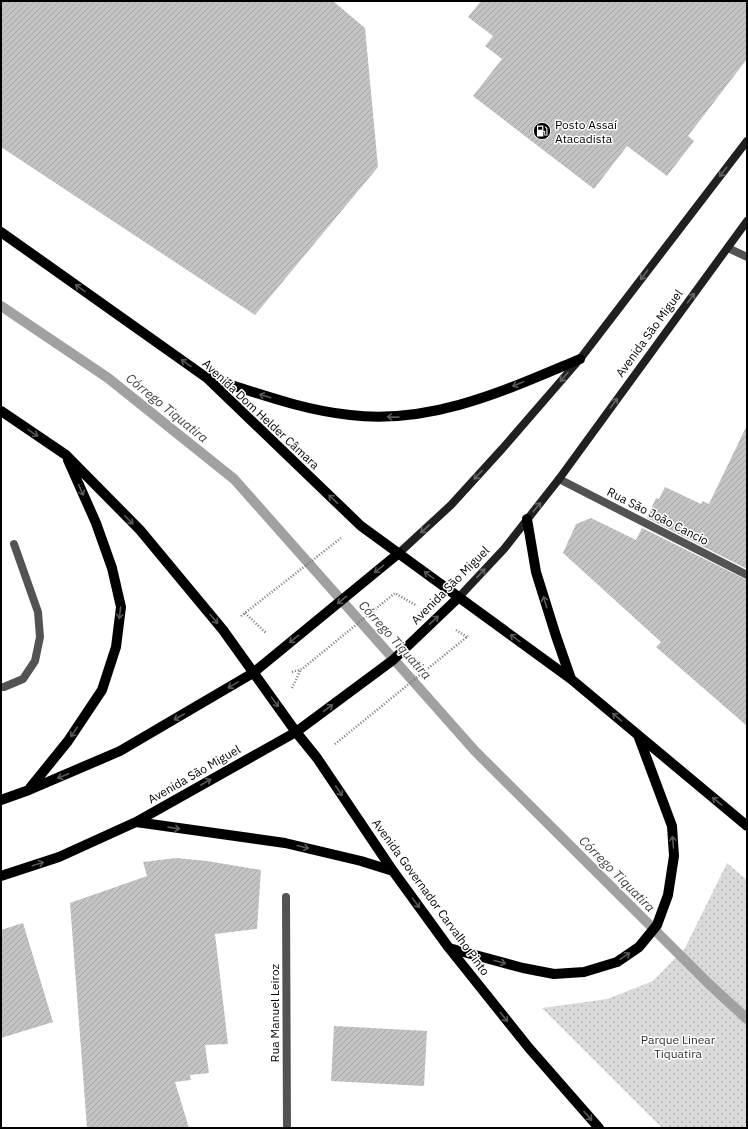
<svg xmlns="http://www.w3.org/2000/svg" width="748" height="1129" font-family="'IBM Plex Sans',sans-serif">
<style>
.green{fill:url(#green-dots)}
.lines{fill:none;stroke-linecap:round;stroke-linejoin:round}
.stream{stroke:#a1a1a1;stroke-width:10}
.building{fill:url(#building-hatch)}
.path{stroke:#757575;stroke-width:2.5;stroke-dasharray:1 2;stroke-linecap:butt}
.service{stroke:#535353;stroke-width:8}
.minor{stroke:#535353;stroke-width:8}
.secondary{stroke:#202020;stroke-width:8}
.primary{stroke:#000;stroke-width:10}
.oneway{stroke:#636363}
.oneway2{stroke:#595959}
.labels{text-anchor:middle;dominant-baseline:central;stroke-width:3;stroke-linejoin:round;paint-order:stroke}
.poi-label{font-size:12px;fill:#000;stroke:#fff;text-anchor:start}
.street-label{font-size:12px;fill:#000;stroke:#fff}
.park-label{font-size:12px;fill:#313131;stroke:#fff}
.water-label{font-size:13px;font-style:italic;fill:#424242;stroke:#fff}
</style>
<defs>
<pattern id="green-dots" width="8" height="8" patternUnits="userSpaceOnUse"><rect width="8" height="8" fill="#dadada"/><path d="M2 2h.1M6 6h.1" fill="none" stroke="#b9b9b9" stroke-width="1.8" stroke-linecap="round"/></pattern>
<pattern id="building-hatch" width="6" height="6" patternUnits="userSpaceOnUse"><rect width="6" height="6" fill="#c3c3c3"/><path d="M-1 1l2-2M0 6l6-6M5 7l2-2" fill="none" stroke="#a6a6a6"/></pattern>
</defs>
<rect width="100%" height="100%" fill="#fff"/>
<path class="green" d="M 727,863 L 747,880 L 747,1128 L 662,1128 L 542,1008 L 607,999 L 653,981 L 685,948 Z"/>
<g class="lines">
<path class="stream" d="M 1,306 L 108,378 L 234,479 L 475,751 L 709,984 L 747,1019"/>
</g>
<path class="building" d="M 1,1 L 333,1 L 365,28 L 378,167 L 255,315 L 1,147 Z
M 481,1 L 747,1 L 747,59 L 688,136 L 694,141 L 667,176 L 627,146 L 594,189 L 473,96 L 502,59 L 485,46 L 493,36 L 468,17 Z
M 747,425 L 747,569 L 647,518 L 656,498 L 659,499 L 665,487 L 701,504 L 703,501 L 709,504 Z
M 591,518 L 636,540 L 642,528 L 747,580 L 747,726 L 656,647 L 661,642 L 563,553 L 576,524 Z
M 176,858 L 207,861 L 261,870 L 257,929 L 215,934 L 228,1044 L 205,1045 L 209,1073 L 190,1075 L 191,1080 L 175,1082 L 189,1128 L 87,1128 L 70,903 L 147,876 L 143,862 Z
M 23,923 L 53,1022 L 1,1038 L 1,930 Z
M 334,1026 L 427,1031 L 424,1086 L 331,1081 Z"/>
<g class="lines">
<path class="path" d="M 245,613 L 266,633
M 241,616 L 341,538
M 456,630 L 467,637
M 292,672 L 302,669 L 395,593 L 417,606
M 292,688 L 301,669
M 335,744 L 468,636"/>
<path class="service" d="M 1,687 L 4,687 L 23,679 L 35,661 L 40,637 L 38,612 L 14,544"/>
<path class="minor" d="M 728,248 L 747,257
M 559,479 L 747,575
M 286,897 L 287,1128"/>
<path class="secondary" d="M 399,553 L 451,505 L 502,449 L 580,359 L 747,141
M 459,597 L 504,549 L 559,479 L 747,221"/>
<path class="primary" d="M 1,232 L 207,378 L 361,526 L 571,679 L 747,826
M 209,378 C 255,392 301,410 350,415 C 432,425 506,390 580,359
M 1,411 L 66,455 L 140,530 L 223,630 L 296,732 L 317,758 L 393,871 L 449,948 L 529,1048 L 599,1128
M 527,519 L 536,572 L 556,636 L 571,679
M 30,788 L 68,741 L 102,690 L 116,647 L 121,607 L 112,568 L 96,523 L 68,460
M 1,800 L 29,790 L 120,751 L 253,673 L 399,553
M 136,822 L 285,843 L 361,861 L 393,871
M 1,876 L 59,857 L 136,822 L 296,732 L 393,660 L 459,597
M 449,948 L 523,968 L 554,974 L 584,972 L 617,962 L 639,947 L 657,925 L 668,895 L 674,856 L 672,826 L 638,735"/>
</g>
<defs><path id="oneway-shaft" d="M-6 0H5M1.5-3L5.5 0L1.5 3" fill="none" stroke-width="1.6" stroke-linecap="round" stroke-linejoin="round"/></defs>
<g class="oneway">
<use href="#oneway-shaft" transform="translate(723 172) rotate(128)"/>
<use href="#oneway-shaft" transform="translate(644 275) rotate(127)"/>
<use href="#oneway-shaft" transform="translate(691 298) rotate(-54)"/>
<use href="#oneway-shaft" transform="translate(564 377) rotate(131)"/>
<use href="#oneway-shaft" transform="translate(614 403) rotate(-54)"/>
<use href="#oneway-shaft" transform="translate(478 475) rotate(133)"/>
<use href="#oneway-shaft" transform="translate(537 507) rotate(-51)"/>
<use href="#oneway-shaft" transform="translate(425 529) rotate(137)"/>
<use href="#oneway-shaft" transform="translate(481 573) rotate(-47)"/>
</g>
<g class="oneway2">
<use href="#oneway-shaft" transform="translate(80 288) rotate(-145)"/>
<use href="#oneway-shaft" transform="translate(186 363) rotate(-145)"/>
<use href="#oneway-shaft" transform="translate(518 384) rotate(157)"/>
<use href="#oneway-shaft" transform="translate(265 396) rotate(-163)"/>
<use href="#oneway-shaft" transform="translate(393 417) rotate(-179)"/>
<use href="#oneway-shaft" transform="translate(33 433) rotate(34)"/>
<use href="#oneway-shaft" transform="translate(81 490) rotate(66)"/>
<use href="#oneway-shaft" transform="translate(333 499) rotate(-136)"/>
<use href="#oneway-shaft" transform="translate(129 520) rotate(46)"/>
<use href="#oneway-shaft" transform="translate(379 569) rotate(141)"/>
<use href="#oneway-shaft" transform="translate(429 575) rotate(-144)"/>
<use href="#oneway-shaft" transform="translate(342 600) rotate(141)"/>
<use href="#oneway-shaft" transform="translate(545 602) rotate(-107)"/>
<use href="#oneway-shaft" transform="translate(120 613) rotate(96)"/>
<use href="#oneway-shaft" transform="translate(214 619) rotate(50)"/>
<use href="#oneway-shaft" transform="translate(434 620) rotate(-43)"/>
<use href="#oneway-shaft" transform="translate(515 638) rotate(-144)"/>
<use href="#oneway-shaft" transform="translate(294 639) rotate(141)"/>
<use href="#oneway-shaft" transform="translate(233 685) rotate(149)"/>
<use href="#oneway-shaft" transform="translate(275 702) rotate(54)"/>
<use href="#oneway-shaft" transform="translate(328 708) rotate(-37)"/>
<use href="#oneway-shaft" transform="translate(179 717) rotate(150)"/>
<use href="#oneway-shaft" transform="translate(617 717) rotate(-140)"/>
<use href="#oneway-shaft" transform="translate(74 732) rotate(124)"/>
<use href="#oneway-shaft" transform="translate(63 776) rotate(157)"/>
<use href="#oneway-shaft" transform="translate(206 782) rotate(-30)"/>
<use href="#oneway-shaft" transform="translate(339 791) rotate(56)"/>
<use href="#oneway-shaft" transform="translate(717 801) rotate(-140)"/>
<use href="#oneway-shaft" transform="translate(174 828) rotate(8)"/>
<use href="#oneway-shaft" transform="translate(673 842) rotate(-95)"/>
<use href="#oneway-shaft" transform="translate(303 847) rotate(14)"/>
<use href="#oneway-shaft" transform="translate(38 864) rotate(-18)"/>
<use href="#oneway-shaft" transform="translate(416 903) rotate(54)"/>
<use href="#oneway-shaft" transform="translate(625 956) rotate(-34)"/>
<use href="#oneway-shaft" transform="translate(500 962) rotate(15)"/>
<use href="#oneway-shaft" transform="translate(504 1017) rotate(51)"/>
<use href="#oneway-shaft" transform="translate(588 1116) rotate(49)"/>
</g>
<defs>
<symbol id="fuel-disc" viewBox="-11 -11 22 22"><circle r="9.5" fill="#000" stroke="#fff"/><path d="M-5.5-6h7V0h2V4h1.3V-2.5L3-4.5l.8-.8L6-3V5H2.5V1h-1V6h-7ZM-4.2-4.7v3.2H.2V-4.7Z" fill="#fff"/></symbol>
</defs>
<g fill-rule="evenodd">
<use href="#fuel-disc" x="532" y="121" width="20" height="20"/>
</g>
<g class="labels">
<g class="poi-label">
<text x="555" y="124">Posto Assaí<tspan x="555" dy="14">Atacadista</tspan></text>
</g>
<g class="street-label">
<text transform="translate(649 333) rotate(-54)">Avenida São Miguel</text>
<text transform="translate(261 414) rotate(43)">Avenida Dom Helder Câmara</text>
<text transform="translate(658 516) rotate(27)">Rua São João Cancio</text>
<text transform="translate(450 585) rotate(-45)">Avenida São Miguel</text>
<text transform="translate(194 774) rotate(-30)">Avenida São Miguel</text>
<text transform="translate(431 897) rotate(54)">Avenida Governador Carvalho Pinto</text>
<text transform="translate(274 1013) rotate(-90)">Rua Manuel Leiroz</text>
</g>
<g class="park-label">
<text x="678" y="1039">Parque Linear<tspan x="678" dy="14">Tiquatira</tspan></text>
</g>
<g class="water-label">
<text transform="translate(167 408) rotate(39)">Córrego Tiquatira</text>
<text transform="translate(395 640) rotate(48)">Córrego Tiquatira</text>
<text transform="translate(617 874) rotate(45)">Córrego Tiquatira</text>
</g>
</g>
<rect width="748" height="1129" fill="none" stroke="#000000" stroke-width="4"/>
</svg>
